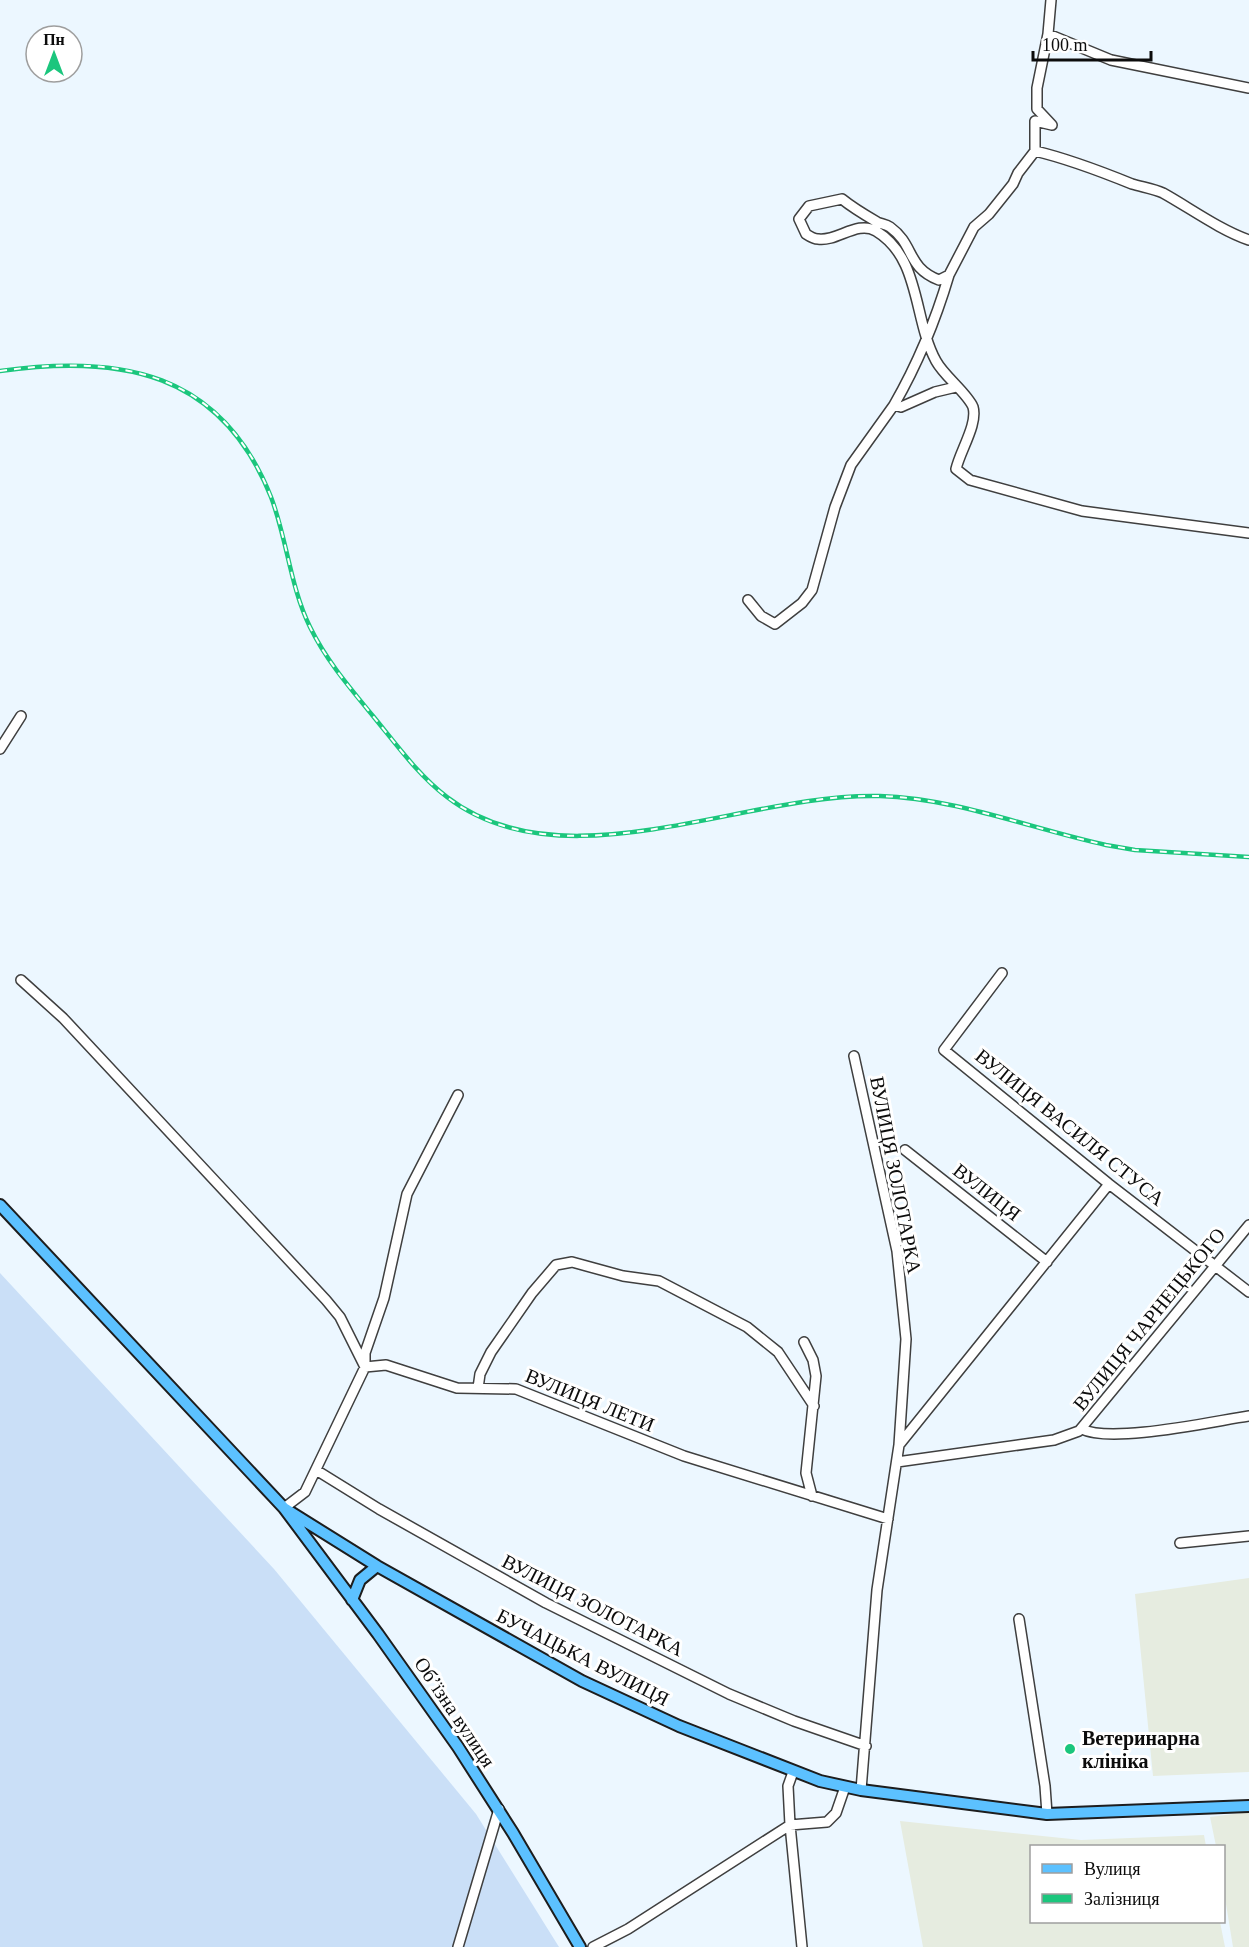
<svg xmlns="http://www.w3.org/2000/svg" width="1249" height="1947" font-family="'Times New Roman',serif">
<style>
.industrial{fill:#e6ece0}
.farmland{fill:#cadff7}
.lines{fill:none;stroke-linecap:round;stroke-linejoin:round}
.minor-casing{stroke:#3f3f3f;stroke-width:12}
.major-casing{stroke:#1d1d1d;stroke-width:14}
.minor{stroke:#fff;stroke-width:9}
.major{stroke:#5cc1ff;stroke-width:10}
.rail-casing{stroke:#1bc67d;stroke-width:4.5}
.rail{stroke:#fff;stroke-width:2;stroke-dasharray:7;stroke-linecap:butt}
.poi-dot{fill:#1bc67d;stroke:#fff;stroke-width:2}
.labels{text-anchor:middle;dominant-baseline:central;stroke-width:6;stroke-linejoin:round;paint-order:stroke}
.street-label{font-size:20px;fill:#0c0c0c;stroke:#fff}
.poi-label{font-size:20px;font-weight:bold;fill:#0c0c0c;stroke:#fff;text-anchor:start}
</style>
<rect width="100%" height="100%" fill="#ecf7ff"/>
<path class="industrial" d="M 1249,1578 L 1249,1772 L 1153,1776 L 1135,1594 Z
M 1249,1812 L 1249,1947 L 1233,1947 L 1224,1892 L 1224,1846 L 1216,1846 L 1210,1817 Z
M 900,1821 L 1081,1840 L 1204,1835 L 1206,1846 L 1032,1846 L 1032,1922 L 1220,1922 L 1225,1947 L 923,1947 Z"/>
<path class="farmland" d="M 0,1273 L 274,1569 L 476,1814 L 559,1947 L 0,1947 Z"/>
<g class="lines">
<defs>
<path id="minor" d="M 1048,34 L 1051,0
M 1249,88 L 1111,60 L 1048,34 L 1037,88 L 1037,109 L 1052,125 L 1035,121 L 1035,151 L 1018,173 L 1013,184 L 989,214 L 974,227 L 949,275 L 939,280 C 906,267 915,245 890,227 C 886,224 881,224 877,222 C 865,215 853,208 842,199 L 809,206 L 799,219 L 806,234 C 809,236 814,239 818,239 C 837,242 857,220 876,231 C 921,258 913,319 936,361 C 944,376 967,393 973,407 C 978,424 960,451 956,469 L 970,480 L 1082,511 L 1249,533
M 1035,151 C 1069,159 1100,171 1132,184 C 1142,187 1154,189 1163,193 C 1190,208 1220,230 1249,240
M 949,275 C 936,319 917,365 894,405 L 901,407 L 935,392 L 956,387
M 748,600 L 761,616 L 775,624 L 802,603 L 812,590 L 835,507 L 851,465 L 894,405
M 0,749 L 21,716
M 1002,973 L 944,1050 L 1109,1184 L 1249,1292
M 21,980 L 63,1018 L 326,1300 L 340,1317 L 365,1367 L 365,1353 L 384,1298 L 407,1194 L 458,1095
M 854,1056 L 897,1251 L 906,1339 L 899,1445 L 877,1590 L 861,1790
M 905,1150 L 1047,1262
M 804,1342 L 813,1360 L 816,1376 L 806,1473 L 812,1496
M 478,1388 L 480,1374 L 491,1352 L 532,1293 L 556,1265 L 572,1262 L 623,1276 L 659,1281 L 747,1327 L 778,1352 L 814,1406
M 1082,1429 C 1111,1444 1214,1421 1249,1416
M 899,1445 L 1109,1184
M 897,1462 L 1054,1440 L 1079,1431 L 1249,1225
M 316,1470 L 379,1509 L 546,1603 L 729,1694 L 794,1721 L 866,1746
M 284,1508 L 305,1492 L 365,1367 L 386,1365 L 457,1388 L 516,1389 L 684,1456 L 888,1519
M 1180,1543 L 1249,1536
M 1019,1619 L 1045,1786 L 1047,1814
M 458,1947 L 499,1809
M 593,1947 L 628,1929 L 790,1825 L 788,1786 L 793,1772
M 802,1947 L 790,1825 L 827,1822 L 836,1813 L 845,1787"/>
<path id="major" d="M 0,1205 L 284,1508 L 378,1634 L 458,1747 L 513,1833 L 580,1947
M 284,1508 L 377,1566 L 582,1681 L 679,1726 L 820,1781 L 861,1790 L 1047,1814 L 1249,1806
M 352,1600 L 360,1580 L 377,1566"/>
</defs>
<use href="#minor" class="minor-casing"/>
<use href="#major" class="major-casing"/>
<use href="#minor" class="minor"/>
<use href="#major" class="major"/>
<defs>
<path id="rail" d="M 0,371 C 120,354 221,371 271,497 C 287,539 290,586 310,627 C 326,660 350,688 373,716 C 396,744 418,775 447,797 C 564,887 745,792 880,796 C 955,798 1032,829 1106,845 L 1135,850 L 1249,857"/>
</defs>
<use href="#rail" class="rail-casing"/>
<use href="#rail" class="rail"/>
</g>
<circle class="poi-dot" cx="1070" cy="1749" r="6"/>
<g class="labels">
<g class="street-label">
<text transform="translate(1070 1127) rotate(39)">ВУЛИЦЯ ВАСИЛЯ СТУСА</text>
<text transform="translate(896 1175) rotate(79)">ВУЛИЦЯ ЗОЛОТАРКА</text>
<text transform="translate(987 1192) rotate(38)">ВУЛИЦЯ</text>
<text transform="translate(1149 1319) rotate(-51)">ВУЛИЦЯ ЧАРНЕЦЬКОГО</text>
<text transform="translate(590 1400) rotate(22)">ВУЛИЦЯ ЛЕТИ</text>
<text transform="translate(593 1605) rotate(27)">ВУЛИЦЯ ЗОЛОТАРКА</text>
<text transform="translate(583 1657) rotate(27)">БУЧАЦЬКА ВУЛИЦЯ</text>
<text transform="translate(455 1712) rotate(56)">Обʼїзна вулиця</text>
</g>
<g class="poi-label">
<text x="1082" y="1738">Ветеринарна<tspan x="1082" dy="23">клініка</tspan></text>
</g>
</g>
<rect x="1030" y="1845" width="195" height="78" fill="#ffffff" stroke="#9e9e9e" stroke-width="1.5"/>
<rect x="1042" y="1864" width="30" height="9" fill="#5cc1ff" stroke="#9e9e9e" stroke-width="1.5"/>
<text x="1084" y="1875" font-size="18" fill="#0c0c0c">Вулиця</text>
<rect x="1042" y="1894" width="30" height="9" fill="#1bc67d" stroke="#9e9e9e" stroke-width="1.5"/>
<text x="1084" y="1905" font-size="18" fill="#0c0c0c">Залізниця</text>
<g transform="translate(54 54)"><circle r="28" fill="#ffffff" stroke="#9e9e9e" stroke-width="1.5"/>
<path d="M0-4.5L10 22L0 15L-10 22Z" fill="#1bc67d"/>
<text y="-9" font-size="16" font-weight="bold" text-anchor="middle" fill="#0c0c0c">Пн</text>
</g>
<path d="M1033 51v9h118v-9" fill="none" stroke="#0c0c0c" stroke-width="3"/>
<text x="1042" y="51" font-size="18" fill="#0c0c0c" stroke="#ffffff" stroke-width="4.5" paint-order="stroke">100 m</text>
</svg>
